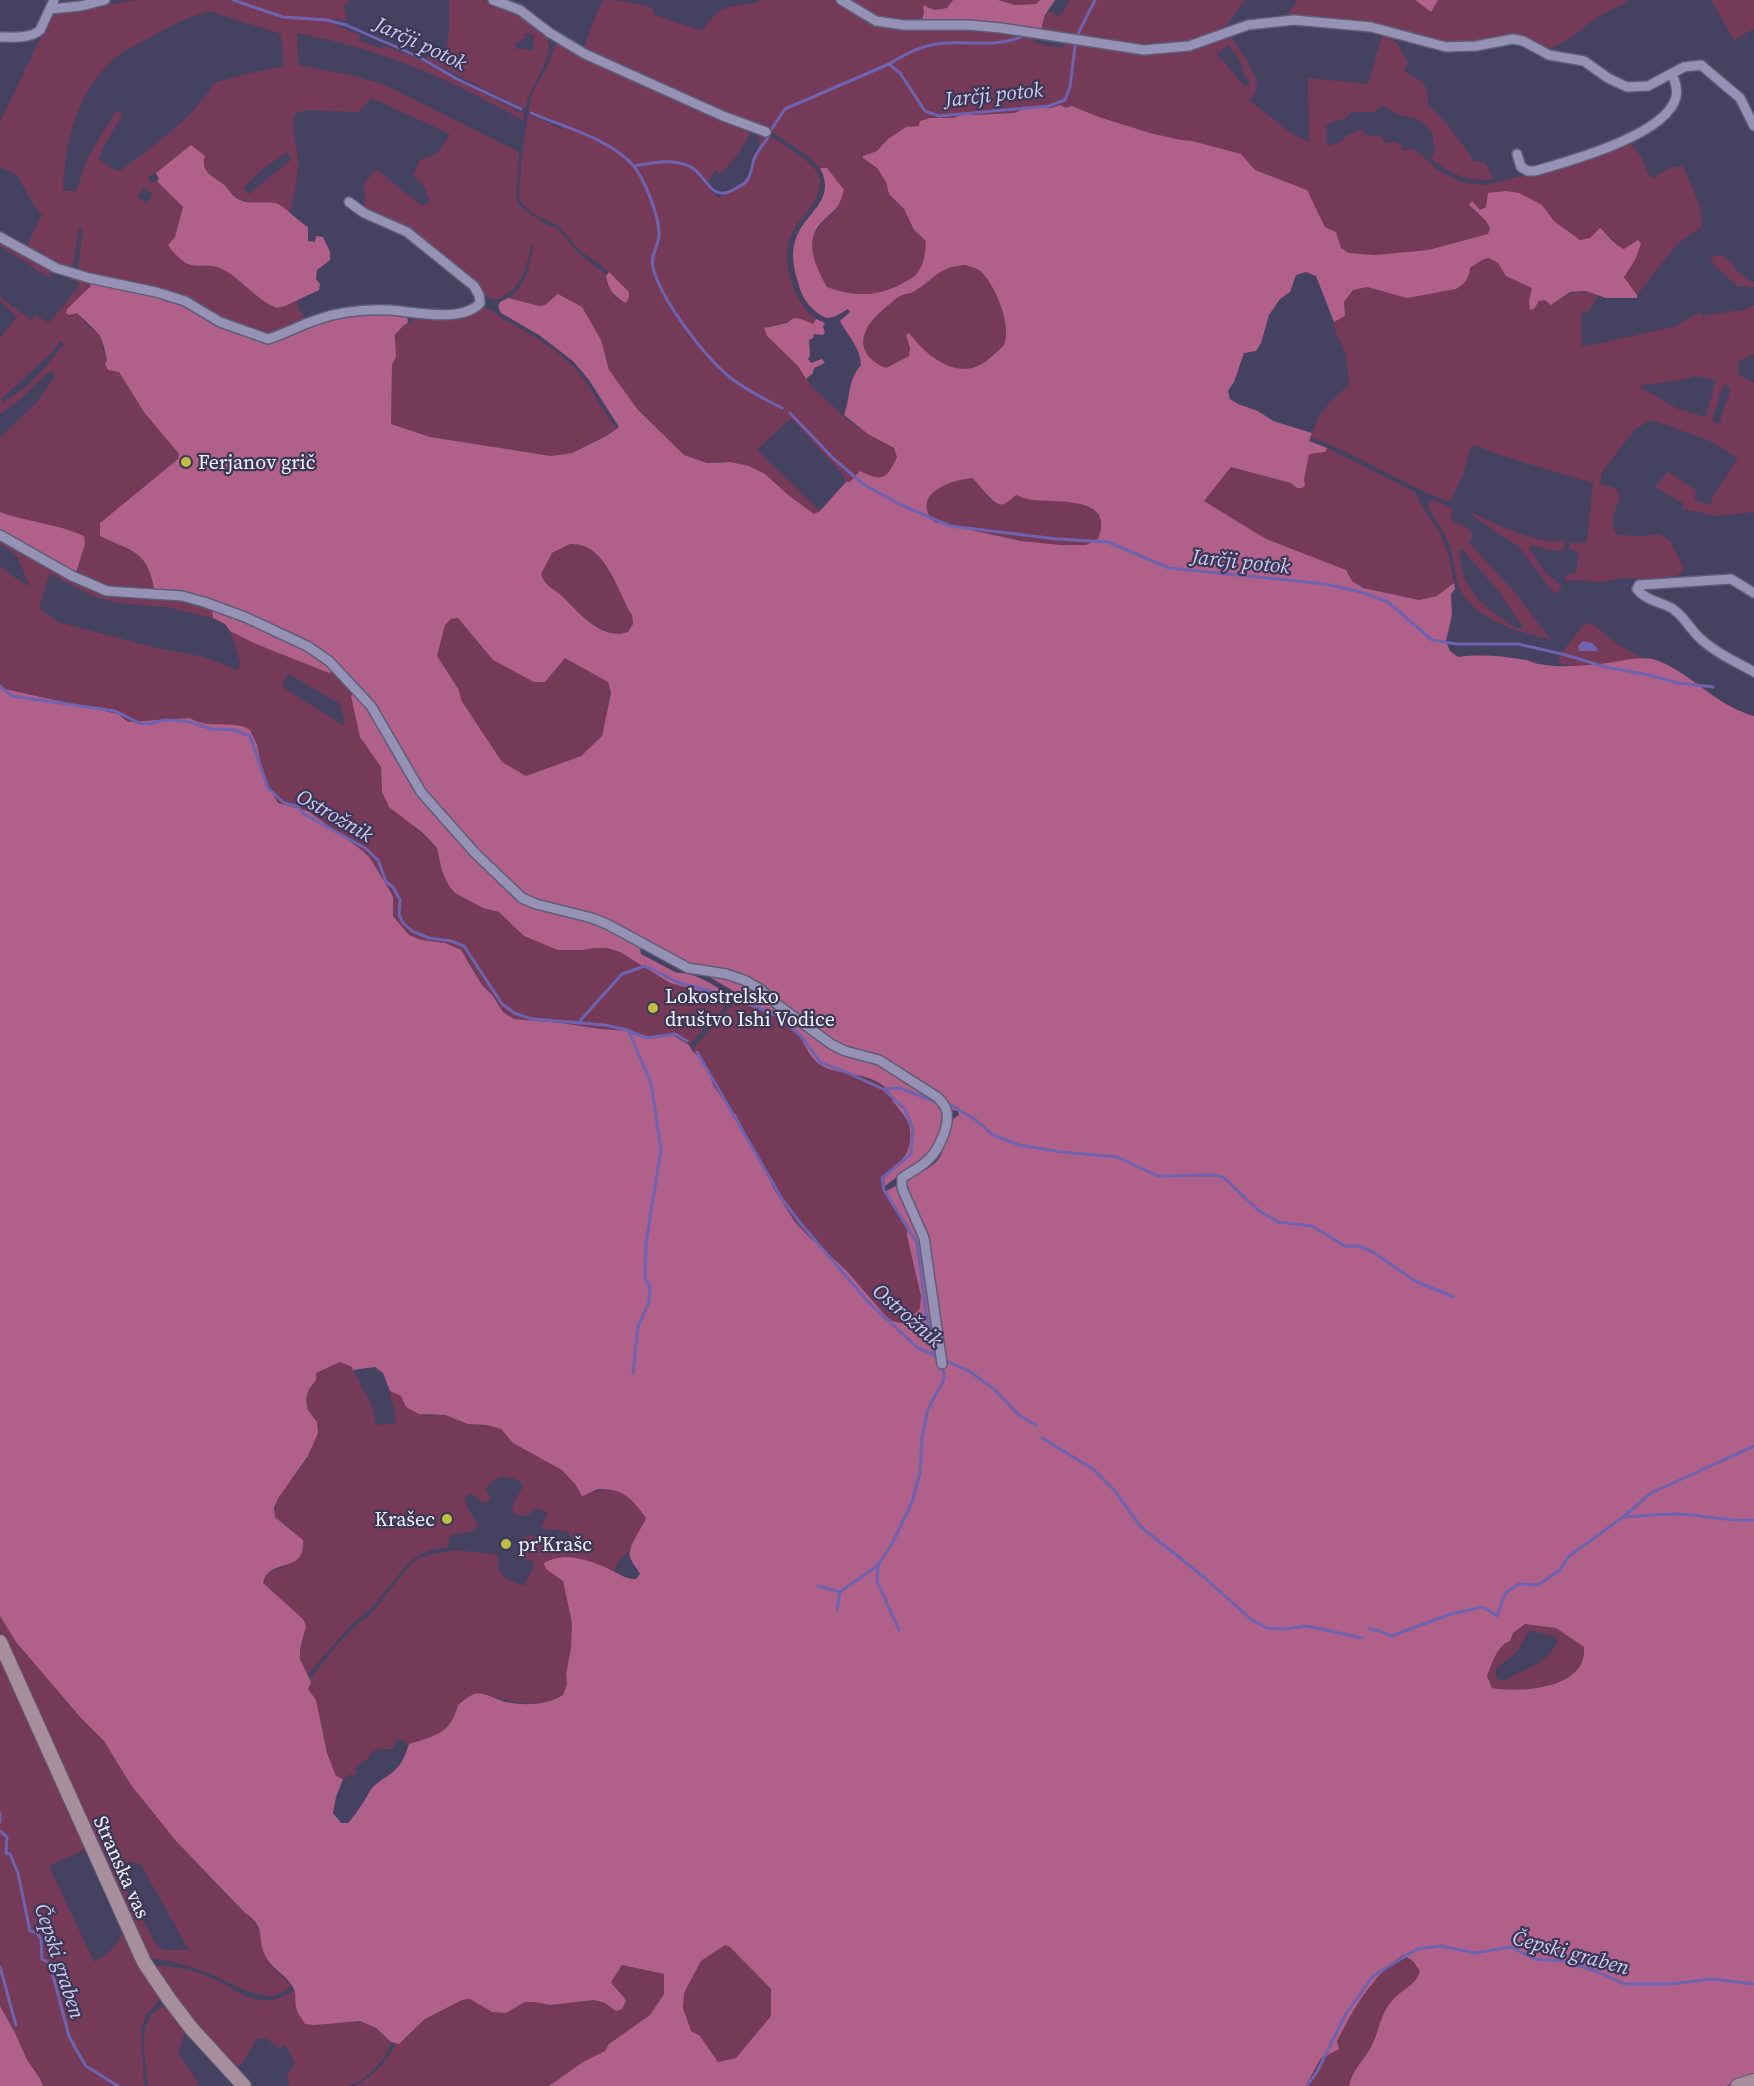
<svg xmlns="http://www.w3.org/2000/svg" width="1754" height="2086" font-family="'Source Serif 4',serif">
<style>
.green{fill:#763a59;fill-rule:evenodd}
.forest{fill:#b1608a;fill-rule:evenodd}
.water{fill:#6e63ae}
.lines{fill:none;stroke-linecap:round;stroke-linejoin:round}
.stream{stroke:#6e63ae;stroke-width:3}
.street-casing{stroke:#5f5c75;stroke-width:12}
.secondary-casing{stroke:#5f5c75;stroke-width:16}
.street{stroke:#9592b6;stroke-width:9}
.secondary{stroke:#a68e9c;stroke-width:14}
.poi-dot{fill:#bfbe41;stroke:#3b3755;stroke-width:2}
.labels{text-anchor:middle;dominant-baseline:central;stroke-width:4.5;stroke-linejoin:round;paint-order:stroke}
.poi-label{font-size:20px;fill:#f2f1fd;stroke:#3b3755;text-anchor:start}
.street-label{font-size:20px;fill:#f2f1fd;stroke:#3b3755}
.water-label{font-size:21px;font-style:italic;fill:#cfcbf5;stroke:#3b3755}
</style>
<rect width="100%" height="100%" fill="#454161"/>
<path class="green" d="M 137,0 L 350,0 L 344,7 L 347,22 L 332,18 L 332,23 L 361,36 L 359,41 L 380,48 L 387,46 L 399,52 L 410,55 L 514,109 L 524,113 L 523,121 C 449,78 381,49 297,33 L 298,65 L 354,76 L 385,85 L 519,152 L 516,196 L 518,205 L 546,225 L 557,228 L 579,254 L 607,275 L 606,277 L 615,298 L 626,303 L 629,292 L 599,263 L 581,252 L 559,226 L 537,216 L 521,203 L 519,196 L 522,156 L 528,114 L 562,129 L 563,126 L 528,111 L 533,91 L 547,68 L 556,43 L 560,42 L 747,129 L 750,134 L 740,151 L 721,174 L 715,170 L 707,184 L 712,186 L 710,190 L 719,198 L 730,189 L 735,190 C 744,181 755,172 752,159 C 757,150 763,144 757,135 L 758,132 C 769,133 805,158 813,167 C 816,170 818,175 820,179 C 821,202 802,214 792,233 C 779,260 793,302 816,319 L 813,325 L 801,319 L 765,327 L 767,336 L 798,366 L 812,387 L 851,423 L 894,448 L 897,457 L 890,472 L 882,478 L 846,482 L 842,474 L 791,418 L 757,450 L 820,511 L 814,515 L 787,495 L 765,474 L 749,466 L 720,461 L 707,463 L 684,455 L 638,410 L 609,370 L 607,360 L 597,333 L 558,294 L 545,305 L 539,306 L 508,298 C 527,287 529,265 534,245 L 532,245 C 524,271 523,289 495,300 C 483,297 476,284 467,275 C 437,248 403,231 367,212 C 362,203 367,195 363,185 L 376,169 L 422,206 L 430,202 L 423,184 L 413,175 L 420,160 L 437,154 L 450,134 L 372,98 L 358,112 L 307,110 L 295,113 C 289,130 298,143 298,161 C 298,178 294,196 290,213 L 278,204 L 255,203 L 236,198 L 222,183 L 209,175 L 204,168 L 203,162 L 191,145 L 156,173 L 148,177 L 151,183 L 157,181 L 183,207 L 175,237 L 195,267 L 210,266 L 225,270 L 248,287 L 257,297 L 285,306 L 297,299 L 298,308 L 308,320 L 267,337 L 78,271 L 83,227 L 79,227 L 73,264 L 69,270 L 26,247 L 42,215 L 32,202 L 17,175 L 0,167 L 0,122 L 52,14 ZM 210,11 L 281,34 L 284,66 L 246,74 L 214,83 C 192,120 154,145 120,171 L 115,170 L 99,160 L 103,147 L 122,116 L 117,110 L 89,155 L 76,191 L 63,191 C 65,142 76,92 115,58 C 124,50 137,45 147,39 C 166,28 189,16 210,11 ZM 287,152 L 292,159 L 249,194 L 243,188 L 264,168 ZM 144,187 L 153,194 L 147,204 L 137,197 Z
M 449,0 C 460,0 471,0 482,0 C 500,2 553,26 549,48 C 545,70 530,87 525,109 L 425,59 L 429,55 L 446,52 C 450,34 449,18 449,0 ZM 525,33 L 532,34 L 534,38 L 534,50 L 528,51 L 526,49 L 516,49 L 515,44 L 526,37 Z
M 603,0 C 619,0 637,3 652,8 L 655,15 L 702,31 C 721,4 725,7 756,3 L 759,0 L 834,0 L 874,24 L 966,27 L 1034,35 L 1034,43 L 1063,48 L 1064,41 L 1120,51 L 1142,52 L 1230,36 C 1238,45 1259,77 1257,88 C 1256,92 1252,97 1250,101 L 1291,133 L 1307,142 L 1309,141 L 1308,78 L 1368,84 L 1383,33 C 1397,37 1401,51 1408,63 L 1404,71 C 1423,83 1428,80 1428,105 L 1440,116 L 1466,149 L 1473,161 L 1485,163 L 1494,179 C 1469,182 1450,175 1431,158 L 1436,149 L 1433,143 L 1433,133 L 1420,120 L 1397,114 L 1382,105 L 1374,112 L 1351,112 L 1347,118 L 1335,121 L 1325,126 L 1327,133 L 1326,141 L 1329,146 L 1342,141 L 1344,137 L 1362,129 L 1365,135 L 1382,137 L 1384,143 L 1396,142 L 1401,145 L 1402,151 L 1410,149 L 1417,151 L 1437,170 L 1461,182 L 1485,185 L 1549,169 L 1629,141 C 1632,147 1636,149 1639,154 C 1645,162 1645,171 1652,178 L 1656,178 L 1655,176 L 1670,168 L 1683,166 L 1700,206 L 1702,227 L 1677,244 L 1637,295 L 1624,277 L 1635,260 L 1625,249 L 1614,244 L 1609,235 L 1580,240 L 1554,221 L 1542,205 L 1486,207 L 1480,210 L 1471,209 L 1486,221 L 1490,228 L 1488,234 L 1428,250 L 1375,255 L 1348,253 L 1341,248 L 1336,232 L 1325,227 L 1307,190 L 1255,170 L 1241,154 L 1192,141 L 1181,140 L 1150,133 L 1099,117 L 1073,106 L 1066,108 L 1060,105 L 1051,108 L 1030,106 L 1014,113 L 974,115 L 963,114 L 953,118 L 930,118 L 919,126 L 888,139 L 877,151 L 863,156 L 863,158 L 877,168 L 886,182 L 889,194 L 904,209 L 914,230 L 926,241 C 925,251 925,264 918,272 C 915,277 908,280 903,283 C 878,297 853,297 827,287 C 807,251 803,237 837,209 L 823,167 L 820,168 L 809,157 L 776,134 L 734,118 L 584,50 L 591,27 ZM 1228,45 L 1237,55 L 1243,69 L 1242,71 L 1250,83 L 1245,87 L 1217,54 Z
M 848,0 L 953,0 L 947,8 L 935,10 L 928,6 L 921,17 L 921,22 C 888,21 875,18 848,0 Z
M 998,0 L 1040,0 L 1036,4 L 1015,5 Z
M 1069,0 L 1245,0 L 1225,27 L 1227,29 L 1187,43 L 1143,46 L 1041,30 L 1048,11 L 1057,16 C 1063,14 1067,6 1069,0 Z
M 1297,0 L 1415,0 L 1431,12 L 1438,0 L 1629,0 C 1621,6 1615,8 1607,12 C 1585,22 1570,46 1544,49 L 1519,36 L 1507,35 L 1469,43 L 1436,43 L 1413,34 L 1286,18 Z
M 1711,0 L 1754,0 L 1754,29 L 1734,40 Z
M 0,240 L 92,281 L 77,313 L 90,328 L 98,332 L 107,361 L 119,372 L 144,412 L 179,454 L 178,459 L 100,523 L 100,536 C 135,554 147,550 155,592 L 120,591 L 75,576 L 85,544 L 0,512 L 0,438 L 39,400 L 55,376 L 54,373 L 50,371 L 18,401 L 0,414 L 0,338 L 17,317 L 0,301 L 0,297 L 31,320 L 35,315 L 49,323 L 76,290 L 79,283 L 53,271 L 48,277 L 0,246 ZM 60,341 L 64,343 C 49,365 27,389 4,402 L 1,399 L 52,352 Z
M 1715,255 L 1723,256 L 1733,264 L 1734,269 L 1748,280 L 1754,282 L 1754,287 L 1737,286 L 1710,261 Z
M 1489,258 L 1498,263 L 1506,276 L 1532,288 L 1529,301 L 1534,309 L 1539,301 L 1545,300 L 1551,305 C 1569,294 1576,288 1598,295 L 1589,311 L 1581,313 L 1582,347 L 1674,327 L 1700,312 L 1702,316 L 1748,309 L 1754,305 L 1754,354 L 1738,361 L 1738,374 L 1754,383 L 1754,512 L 1717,516 L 1683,509 L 1683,503 L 1655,487 L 1668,472 L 1697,491 L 1694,500 L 1711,505 L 1713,496 L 1738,458 L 1708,440 L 1651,420 L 1635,429 L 1602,472 L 1600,484 C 1642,491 1600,511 1617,535 L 1645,536 L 1660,534 L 1670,541 L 1684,568 L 1679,575 L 1657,579 L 1624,578 L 1598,582 L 1576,580 L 1565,581 L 1566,575 L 1576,573 L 1579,553 L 1569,548 L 1571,543 L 1587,542 L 1593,483 L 1506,457 L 1474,445 L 1470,449 L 1463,474 L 1450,502 L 1427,493 L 1340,449 L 1311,437 C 1319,411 1329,403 1349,385 L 1346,353 L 1336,334 L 1334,322 L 1345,316 L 1344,302 L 1352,290 L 1367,287 L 1383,292 L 1431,292 L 1456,289 C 1465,276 1472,261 1489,258 ZM 1696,376 L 1716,380 L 1706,417 L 1680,410 L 1641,388 L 1642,385 L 1681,380 ZM 1723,384 L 1731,388 L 1719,425 L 1712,421 Z
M 966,265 C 970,267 976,268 979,270 C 994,281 1014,329 1003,346 C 1000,350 994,354 990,358 C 961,384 928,358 909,334 L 906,335 L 910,348 L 909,356 L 886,368 C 851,353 861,327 885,308 C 890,304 895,299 900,296 C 904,294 909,294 913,292 C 936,279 936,267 966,265 Z
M 485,308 C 494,310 500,318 508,322 C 537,337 567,355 586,382 C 596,398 605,414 617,429 L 572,453 L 551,456 L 430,437 L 391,424 L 392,365 C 400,349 388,328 412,323 L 413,316 L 464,316 Z
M 1327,448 L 1415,492 L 1423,508 L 1440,533 L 1449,557 L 1454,583 L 1437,596 L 1419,600 L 1363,588 L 1352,581 L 1346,570 L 1266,539 L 1204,501 L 1231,467 L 1291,483 L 1297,488 L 1304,480 L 1309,453 L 1325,452 Z
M 972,478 L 981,485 L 989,499 L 1006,503 L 1016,495 C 1042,505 1117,491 1098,539 L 1086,545 L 1061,545 L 1021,541 L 934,522 C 910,495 949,479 972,478 Z
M 1435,500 L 1453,509 L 1451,517 L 1452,522 L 1463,525 L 1473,534 L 1469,542 L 1472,546 L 1518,596 L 1551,640 C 1519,632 1470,619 1458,584 C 1454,570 1454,556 1449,543 C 1443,530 1434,519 1428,506 L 1430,502 ZM 1459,549 L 1463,550 L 1500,593 L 1524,629 L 1516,628 C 1482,605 1462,593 1459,549 Z
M 1472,513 C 1501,525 1532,544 1565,541 L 1563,551 L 1546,549 L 1533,545 L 1529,549 L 1544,571 L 1562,586 L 1556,594 L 1552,591 L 1519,547 L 1471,515 Z
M 0,538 L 86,586 L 182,599 L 212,607 L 213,618 L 166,607 L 119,603 L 95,597 L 49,574 L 39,608 L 58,622 L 156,648 L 199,656 L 218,662 L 237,671 L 241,664 L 230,631 L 256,644 L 297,660 L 334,671 L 355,692 L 360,737 L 381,767 L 382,792 L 407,820 L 437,848 L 442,871 L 455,893 L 483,908 L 499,912 L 524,936 L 584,950 L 594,948 L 607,948 L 620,952 L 670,983 L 718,996 L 729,1002 L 689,1045 L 674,1036 L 651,1037 L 629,1031 L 600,1029 L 562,1023 L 514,1019 L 503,1012 L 492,996 L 482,985 L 468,959 L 444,943 L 421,940 L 409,935 L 393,916 L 393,897 L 390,891 L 370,858 L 363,851 L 308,811 L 278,803 L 264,778 L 257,745 L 238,726 L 198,724 L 190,718 L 128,722 L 118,714 L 0,688 L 0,567 L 27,586 L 29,584 L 17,556 L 0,544 ZM 287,673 L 340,704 L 345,722 L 343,725 L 282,687 Z
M 570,544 C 606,542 617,591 632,615 L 633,624 L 628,632 C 602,640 580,613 563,597 C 555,589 545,587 541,574 L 552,553 Z
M 458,618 L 493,660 L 545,682 L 565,657 L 608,682 L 611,693 L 602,736 L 581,756 L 526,776 L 502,762 L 461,700 L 459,690 L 437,656 L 445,625 L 451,619 Z
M 1585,623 L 1594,625 L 1617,644 L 1644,659 C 1626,661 1572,671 1558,662 L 1563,651 Z
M 735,1001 C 753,1008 775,1009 790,1023 C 802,1034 808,1059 823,1067 C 842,1076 866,1073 884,1087 C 891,1092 894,1103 899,1110 C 908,1121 914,1133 909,1148 C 905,1158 890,1169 883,1180 L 888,1197 L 907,1224 L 907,1236 L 921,1296 L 920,1308 L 906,1324 L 892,1321 L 884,1314 L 846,1270 L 811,1239 L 795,1222 L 774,1189 L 736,1115 L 714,1087 L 706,1066 L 693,1052 L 695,1047 Z
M 340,1362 L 352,1367 L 362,1388 L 371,1403 L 376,1425 L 395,1423 C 398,1412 390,1402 390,1391 C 400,1393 402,1397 406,1407 L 427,1416 L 445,1415 L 468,1424 L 487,1425 L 501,1429 L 513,1443 L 562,1470 L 575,1484 L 578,1491 L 587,1495 C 599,1488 621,1488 632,1499 C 638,1504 642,1512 646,1518 L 642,1529 L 635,1537 L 629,1551 L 617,1563 L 615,1571 L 589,1561 L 559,1557 L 546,1569 L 563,1581 L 572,1623 L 571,1648 L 566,1674 L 567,1685 L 563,1695 C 536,1710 511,1702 483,1694 L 458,1705 C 450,1735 437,1735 409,1744 L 398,1738 L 392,1749 L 378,1749 L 370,1753 L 369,1759 C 363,1760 359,1763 355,1769 L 357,1773 L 353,1776 L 350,1774 L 343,1779 L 336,1776 L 327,1753 L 316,1701 L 308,1689 L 310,1679 L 338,1644 L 359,1623 L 370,1615 L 411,1564 L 418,1559 L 429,1555 L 457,1550 L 498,1555 L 498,1568 L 505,1578 L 524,1586 L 534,1566 L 533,1561 L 521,1558 L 524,1537 L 533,1535 L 550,1550 L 570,1550 L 574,1546 L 573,1539 L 567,1531 L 543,1529 L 541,1526 L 547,1515 L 546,1511 L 536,1508 L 527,1516 L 516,1515 L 512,1511 C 513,1500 521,1494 523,1484 C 508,1473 497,1474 486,1489 L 490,1497 L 489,1501 L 483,1503 L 475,1496 L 469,1494 L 465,1498 L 466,1505 L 477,1523 L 476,1529 L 470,1532 L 450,1535 L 448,1547 L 429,1550 L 411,1560 L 370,1609 L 351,1625 L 308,1674 C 299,1659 297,1655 304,1637 L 291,1609 L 263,1583 L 267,1574 L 287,1565 L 296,1533 L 275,1517 C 273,1493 299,1476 309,1455 C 314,1445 314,1433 317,1422 C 308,1411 302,1400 311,1387 C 314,1381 316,1380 316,1373 Z
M 0,1616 L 16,1642 L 81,1718 L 104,1741 L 131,1785 L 176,1841 L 245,1913 C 267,1928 257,1945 270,1964 C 275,1972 285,1977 291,1985 C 271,2012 228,1980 206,1972 C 188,1965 166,1959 147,1958 L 0,1632 ZM 120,1862 L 132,1862 L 141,1865 L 189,1950 L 164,1950 L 156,1944 L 124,1885 L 116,1864 Z
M 1525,1624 L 1556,1628 L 1584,1647 C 1588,1689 1521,1693 1492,1688 L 1487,1676 C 1492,1664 1497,1645 1510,1641 L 1513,1633 ZM 1529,1630 L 1556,1637 L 1558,1640 C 1548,1665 1525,1668 1503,1681 L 1496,1678 L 1496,1669 L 1518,1651 Z
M 0,1656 L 86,1849 L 49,1866 L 94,1962 C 107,1954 117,1948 122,1933 L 109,1903 L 110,1901 L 161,1998 L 146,2015 L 141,2030 L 144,2086 L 43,2086 L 39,2077 L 27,2060 L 15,2033 L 0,2006 Z
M 725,1945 L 731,1947 L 771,1989 L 771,2016 L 736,2058 L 718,2062 L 700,2036 L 691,2031 L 683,2008 L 684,1993 L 701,1961 Z
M 1403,1955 L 1413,1961 L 1420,1971 C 1415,1987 1401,1989 1391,2002 C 1379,2017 1380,2029 1372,2045 C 1365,2059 1352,2069 1349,2086 L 1306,2086 L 1320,2059 L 1339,2046 L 1336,2041 C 1354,2008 1372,1976 1403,1955 Z
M 622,1965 L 664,1974 L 664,1994 L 650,2015 L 609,2044 L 606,2051 L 583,2062 L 549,2086 L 355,2086 C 374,2075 387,2063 396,2043 L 404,2040 L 425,2019 L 462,2000 L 470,1999 L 492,2012 L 506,2013 L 525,2002 L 535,2002 L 550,2005 L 594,2000 L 612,2006 L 622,1993 L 615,1988 L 611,1982 Z
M 153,1966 C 170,1965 193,1970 209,1977 C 241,1991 260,2014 295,1990 L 297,2010 L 302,2019 C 313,2020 326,2024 336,2023 C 366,2019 370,2022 391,2042 C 387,2059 364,2083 346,2086 C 328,2086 307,2086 289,2086 L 287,2076 L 295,2063 L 285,2045 L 279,2048 L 267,2039 L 257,2038 L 244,2061 L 235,2069 L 191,2020 Z
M 164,2006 L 168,2008 L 186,2029 L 178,2054 L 199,2083 L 197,2086 L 148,2086 C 147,2060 133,2019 164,2006 Z"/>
<path class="forest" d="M 953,0 L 998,0 L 1015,5 L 1036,4 L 1040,0 L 1055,0 L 1045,15 L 1041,30 L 921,22 L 924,13 L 923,5 L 935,10 L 947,8 Z
M 1415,0 L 1438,0 L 1431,12 Z
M 1060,105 L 1066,108 L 1072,106 L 1099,117 L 1150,133 L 1181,140 L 1192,141 L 1241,154 L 1255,170 L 1307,190 L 1325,227 L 1336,232 L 1341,248 L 1349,253 L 1375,255 L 1428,250 L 1488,234 L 1490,228 L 1486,221 L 1469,205 L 1472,201 L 1480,210 L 1486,207 L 1488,193 L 1506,191 L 1519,193 L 1542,205 L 1554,221 L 1580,240 L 1590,238 L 1600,228 C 1609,236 1613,244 1624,249 L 1638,240 L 1641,244 L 1635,260 L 1624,277 L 1637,295 L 1637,298 L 1606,298 L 1586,291 L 1570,292 L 1551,305 L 1545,300 L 1539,301 L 1534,309 L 1530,310 L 1529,301 L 1532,288 L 1506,276 L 1498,263 L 1489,258 L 1482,260 L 1470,268 C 1469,278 1465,284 1456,289 L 1407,298 L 1367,287 L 1353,290 L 1344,302 L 1345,316 L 1334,322 L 1316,276 L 1306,272 L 1296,275 L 1290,292 L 1280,299 L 1269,315 L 1261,343 L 1256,351 L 1244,353 L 1234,382 L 1228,391 L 1230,399 L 1238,404 L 1258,411 L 1273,421 L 1312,433 L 1309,441 L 1327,448 L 1325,452 L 1309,454 L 1304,480 L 1305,485 L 1302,488 L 1297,488 L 1291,483 L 1231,467 L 1204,501 L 1266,539 L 1346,570 L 1352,581 L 1363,588 L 1419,600 L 1437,596 L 1454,583 L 1455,589 L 1451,594 L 1452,615 L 1446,641 L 1450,651 L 1458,657 C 1481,654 1503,656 1526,660 C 1531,661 1535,664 1539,664 C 1558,668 1581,666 1599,664 C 1617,663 1641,654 1659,661 C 1693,675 1717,706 1754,716 L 1754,2076 L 1726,2086 L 1349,2086 C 1352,2069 1365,2060 1372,2045 C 1380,2029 1379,2017 1391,2002 C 1401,1989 1415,1987 1420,1971 L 1413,1961 L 1403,1955 C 1372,1976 1354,2008 1337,2041 L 1339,2049 L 1320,2059 L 1306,2086 L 549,2086 L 583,2062 L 605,2051 L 609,2044 L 650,2015 L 664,1994 L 664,1974 L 622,1965 L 611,1982 C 616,1990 622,1993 626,2001 L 622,2009 L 616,2011 L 605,2003 L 594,2000 L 550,2005 L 535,2002 L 525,2002 L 506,2013 L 492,2012 L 470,1999 L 462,2000 L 425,2019 L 399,2044 L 391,2042 L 376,2028 L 360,2021 L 314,2025 L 305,2024 C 302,2018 297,2013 296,2007 C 295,2001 296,1994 294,1989 C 287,1974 270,1969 264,1953 C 257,1935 266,1927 245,1913 L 176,1841 L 131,1785 L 104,1741 L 81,1718 L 16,1642 L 0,1616 L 0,688 L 118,714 L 128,722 L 190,718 C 208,730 233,719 250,730 L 257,745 L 264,778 L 278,803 L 308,811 L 363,851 L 370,858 L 390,891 L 393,897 L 393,916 L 409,935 L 421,940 L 445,943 L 461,950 L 482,985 L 493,996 L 503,1012 L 514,1019 L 562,1023 L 600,1029 L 629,1031 L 651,1037 L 674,1036 L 689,1045 L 693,1052 L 702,1059 L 706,1066 L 714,1087 L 736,1115 L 774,1189 L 795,1222 L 811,1239 L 846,1270 L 884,1314 L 892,1321 L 906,1324 L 920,1308 L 921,1296 L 907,1236 L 907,1224 L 888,1197 L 886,1191 C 893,1188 899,1183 906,1179 C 918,1173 929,1170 938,1160 C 949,1146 942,1124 959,1115 L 958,1111 L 942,1108 C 953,1149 910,1165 885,1186 C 881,1171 895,1168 903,1158 C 909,1151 911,1141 910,1132 C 910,1120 902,1114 895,1104 C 892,1101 892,1096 889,1092 C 876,1072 840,1076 822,1066 C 808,1058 803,1038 793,1026 C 779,1009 753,1008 735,1001 L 735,992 L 630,930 L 602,918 L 531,899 L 515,888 L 425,795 L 402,758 L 380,713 L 337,666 L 273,627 L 155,592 C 147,550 135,553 100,536 L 100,523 L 178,459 L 179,454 L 144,412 L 119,372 L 108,370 L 105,364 L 107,360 C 105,352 104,343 99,335 C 96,330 83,319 77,313 L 69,315 L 66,313 L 67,309 L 90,287 L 92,281 L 184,304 L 261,341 L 353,313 L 407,315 L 408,323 L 403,326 L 395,335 L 396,357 L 392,365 L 391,424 L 430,437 L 551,456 L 572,453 L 608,435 L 619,427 L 589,380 L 573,361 L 539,335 L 501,313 L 498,306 L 500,302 L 508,298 L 539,306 L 545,305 L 558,294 L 582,307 L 601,340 L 609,370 L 638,410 L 684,455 L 707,463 L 730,462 L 749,466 L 765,474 L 788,495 L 814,514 L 820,511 L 846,482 L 850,482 L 860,471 C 883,482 886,480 897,457 L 894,448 L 868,434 L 844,415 C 851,397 847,381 861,365 C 860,347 848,336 840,321 L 850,312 L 848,309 C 834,317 829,323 815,311 C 804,302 801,293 797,279 C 793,266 791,251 796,238 C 806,211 837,201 820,168 L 827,168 L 844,190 C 838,210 836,208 823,221 C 802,241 816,267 827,287 C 853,297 878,297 903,283 C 908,280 915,277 918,272 C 925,263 925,251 926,241 L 914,230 L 904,209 L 889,194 L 886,182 L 877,168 L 863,158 L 863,156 L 877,151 L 888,139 L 906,127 L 919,126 L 920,121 L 930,118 L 953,118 L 963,114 L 974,115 L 1014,113 L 1030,106 L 1051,108 ZM 966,265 C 970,267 976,268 979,270 C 994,281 1014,329 1003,346 C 1000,350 994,354 990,358 C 961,384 928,358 909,333 L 906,335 L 910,348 L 909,356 L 886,368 C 851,353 861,327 885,308 C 890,304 895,299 900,296 C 904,294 909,294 913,292 C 936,279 936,267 966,265 ZM 972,478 C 980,484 994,508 1004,504 C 1008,502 1012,498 1016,495 C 1022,497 1028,500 1034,500 C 1060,503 1115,496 1098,539 L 1086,545 L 1061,545 L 1021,541 L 934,522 C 910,495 949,480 972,478 ZM 570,544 C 606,542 617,591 632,615 L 633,624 L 628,632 C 602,641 579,613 563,597 C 555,589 545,587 541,574 L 552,553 ZM 458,618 L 493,660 L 534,682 L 545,682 L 565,658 L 608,682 L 611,693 L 602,736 L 581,756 L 526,776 L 502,762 L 461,700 L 459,690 L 437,656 L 445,625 L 451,619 ZM 340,1362 L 352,1367 L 353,1370 L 375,1367 L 383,1373 L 390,1391 L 401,1396 L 406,1407 L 419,1414 L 445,1415 L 468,1424 L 487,1425 L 501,1429 L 513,1443 L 562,1470 L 575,1484 L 582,1496 C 588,1495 594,1489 600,1489 C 625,1489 633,1500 646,1518 C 642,1529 627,1546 630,1557 C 632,1563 637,1568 640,1574 L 636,1579 C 627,1580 618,1573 609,1569 C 590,1560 564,1551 544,1563 L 546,1569 L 563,1581 L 572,1623 L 571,1648 L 566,1674 L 567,1685 L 563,1695 C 545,1706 522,1706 502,1701 C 493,1698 485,1692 474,1694 C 469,1696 463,1701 458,1705 C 450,1734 437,1735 409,1744 C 406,1753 403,1762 396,1769 C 388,1778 376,1781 370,1791 C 363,1803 357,1813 348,1823 L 341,1823 L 333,1813 L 336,1797 L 343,1779 L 336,1776 L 327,1753 L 316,1700 L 308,1689 L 311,1682 L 300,1659 L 300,1649 L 306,1626 L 303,1619 L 263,1583 C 264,1580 265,1576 267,1574 C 281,1560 305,1570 303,1540 L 275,1517 L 274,1507 L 279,1497 L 308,1456 L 318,1433 L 317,1422 L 308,1410 L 306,1399 L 309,1389 L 316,1380 L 316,1373 ZM 1525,1624 L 1556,1628 L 1584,1647 C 1588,1689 1521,1693 1492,1688 L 1487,1676 C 1492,1664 1497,1645 1510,1641 L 1513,1633 ZM 725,1945 L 730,1947 L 771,1989 L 771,2016 L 736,2058 L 718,2062 L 700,2036 L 691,2031 L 683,2008 L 684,1993 L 701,1961 Z
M 191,145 L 205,156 C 200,172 212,176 223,184 C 229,189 232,197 240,200 C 252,205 266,200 278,204 C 285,207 299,222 308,227 L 308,241 L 315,242 L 316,236 L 323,237 L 330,252 L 330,260 L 317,270 L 316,279 L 320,284 L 319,290 L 285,306 L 277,308 C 257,300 244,282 226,271 C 201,257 193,280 168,245 L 175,237 L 183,207 L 157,181 L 159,179 L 156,173 Z
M 609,272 L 629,292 L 629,297 L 626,303 C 614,296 609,291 606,276 Z
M 794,318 L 801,319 L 813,324 L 816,319 L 825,323 L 823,327 L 825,332 L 823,335 L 814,334 L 813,338 L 809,340 L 810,355 L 808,359 L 811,363 L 822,359 L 825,363 L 814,368 L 813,373 L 806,379 L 798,366 L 767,336 L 764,328 L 787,323 Z
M 0,512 C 27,522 58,524 84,536 L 85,544 L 75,576 L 0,533 Z
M 212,607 C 255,625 298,641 334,671 L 329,673 L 256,644 L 230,631 L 225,624 L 213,618 Z
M 355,692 L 375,715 L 395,754 L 510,891 L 602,924 L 640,948 L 641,954 L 677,973 C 689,970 722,987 729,998 L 729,1002 L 718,996 L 670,983 L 620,952 L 607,948 L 594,948 L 584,950 L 558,950 L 524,936 L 499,912 L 483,908 L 455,893 L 449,886 L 442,871 L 437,848 L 423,833 L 389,807 L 382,792 L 381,767 L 360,737 L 351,696 Z
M 0,2006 L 15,2033 L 27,2060 L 39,2077 L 43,2086 L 0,2086 Z"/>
<path class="water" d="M 1583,641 L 1592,643 L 1597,648 L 1597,651 L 1579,651 L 1578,646 Z"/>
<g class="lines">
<path class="stream" d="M 233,0 L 283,17 L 327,20 L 346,25 L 419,57 L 457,79 L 521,109
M 1078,34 L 1095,0
M 889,64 C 904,55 918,47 936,44 C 965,40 994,48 1021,37
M 531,113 C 563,127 608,138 632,164 C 644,177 660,218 659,236 C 658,247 650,256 653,267 C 660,299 708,362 735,381 C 750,392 766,400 782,408
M 771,130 L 785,109 L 889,64 L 900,73 L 925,111 L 939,116 L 1049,106 L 1065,100 L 1070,87 L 1075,46
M 634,166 C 653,163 671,158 689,166 C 706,173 710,203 733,190 C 736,188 742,185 745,183 C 753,175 751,165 755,157 C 758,150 764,144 768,137
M 790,413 L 833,458 L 863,484 L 899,504 L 950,526 L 1057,539 L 1108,542 L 1169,568 L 1325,584 L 1361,592 L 1388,602 L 1432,640 L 1457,644 L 1518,644 L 1566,655 L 1605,667 L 1649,675 L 1678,683 L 1713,687
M 0,686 L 12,696 L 115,711 L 139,723 L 149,724 L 164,720 L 186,721 L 212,729 L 234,730 L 250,736 L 268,788 L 284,803 L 297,806 L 304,814 L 365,848 L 378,860 L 386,882 L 393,887 L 400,900 L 399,915 L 403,923 L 412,931 L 429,938 L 451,941 L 464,946 L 502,1004 L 514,1013 L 532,1019 L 605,1025 L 627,1030 L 646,1038 L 675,1034 L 687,1041
M 738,1000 L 778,1016 L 802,1037 L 821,1063 L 839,1069 L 883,1089 L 905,1109 L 913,1129 L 911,1154 L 882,1178 L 884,1190 L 917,1243 L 926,1313 L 935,1356
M 578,1023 L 622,974 L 645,966 L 677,982 L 728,996
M 628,1030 L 651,1083 L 661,1149 L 646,1243 L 645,1278 L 650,1287 L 649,1302 L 638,1327 L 633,1373
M 697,1052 L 782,1199 L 801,1224 L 870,1304 L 918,1348 L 935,1355 L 938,1361
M 883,1089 L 900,1088 L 939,1103
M 951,1105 L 976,1120 L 993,1135 L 1019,1145 L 1062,1152 L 1117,1157 L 1158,1176 L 1212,1175 L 1223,1177 L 1258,1210 L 1278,1222 L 1312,1226 L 1345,1246 L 1359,1246 L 1373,1252 L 1415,1281 L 1454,1297
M 944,1360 L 969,1371 L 994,1389 L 1020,1416 L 1036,1425
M 1042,1438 L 1093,1469 L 1115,1491 L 1141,1527 L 1205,1578 L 1252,1620 L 1267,1628 L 1285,1629 L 1307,1626 L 1362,1638
M 1625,1517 C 1642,1516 1660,1514 1678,1514 C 1704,1515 1727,1522 1754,1520
M 818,1586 L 840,1592
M 837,1610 L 840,1592 L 877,1566
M 1369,1629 L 1380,1631 L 1391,1636 L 1451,1614 L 1483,1607 L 1497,1616 L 1505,1594 L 1518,1584 L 1538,1585 L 1560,1570 L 1568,1557 L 1623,1517 L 1651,1493 L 1754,1446
M 899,1630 L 877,1581 L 878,1565 L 893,1542 L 912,1502 L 920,1473 L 922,1437 L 928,1409 L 944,1380 L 944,1373 L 941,1367
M 0,1813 L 0,1822
M 0,1831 L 7,1837 L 6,1853 L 10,1854 L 18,1873 L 30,1931 L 37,1933 L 41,1939 L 42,1959 L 48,1962 L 51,1968 L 69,2036 L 77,2051 L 86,2066 L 118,2086
M 0,1967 L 16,2025
M 1307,2086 L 1317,2072 L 1345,2015 L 1373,1976 L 1417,1949 L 1441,1946 L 1475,1953 L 1511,1947 L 1534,1959 L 1564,1961 L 1598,1972 L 1624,1984 L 1671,1984 L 1712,1979 L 1754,1984"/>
<defs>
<path id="street" d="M 493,0 L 520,10 L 550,33 L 585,54 L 723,116 L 766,132
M 841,0 L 876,21 L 903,25 L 968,25 L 1001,28 L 1144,50 L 1189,46 L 1248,25 L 1294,20 L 1371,27 L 1446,47 L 1476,46 L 1513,39 L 1523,41 L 1549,55 L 1584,61 L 1608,78 L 1627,87 L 1648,86 L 1684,67 L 1701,65 L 1740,98 L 1754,126
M 50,9 L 81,6 L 105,0
M 0,37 C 13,37 30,39 40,30 L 54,0
M 1517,154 L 1521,167 L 1528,171 L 1535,171 C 1569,161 1667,135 1676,97 C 1678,89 1675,81 1672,74
M 0,237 L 56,268 L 89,278 L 156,292 L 185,301 L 220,322 L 268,339 C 285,334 300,325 316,320 C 340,311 365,309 390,310 C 414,312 462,323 480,303 L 479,295 L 474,286 L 407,232 L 364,213 L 349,202
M 0,535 L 72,576 L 107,591 L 182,596 L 204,602 L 245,617 L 307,646 L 329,661 L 371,706 L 421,792 L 475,853 L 522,898 L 536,904 L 592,918 L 607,924 L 688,968 L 726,974 L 744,980 L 760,989 L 778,1005 L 831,1044 L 845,1051 L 879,1060 L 937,1097 C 942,1102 946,1106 947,1113 C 949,1126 939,1149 930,1158 C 923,1166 911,1172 902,1178 L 902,1188 L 924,1238 L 942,1364
M 1754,593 L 1731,579 L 1639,585 L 1637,589 C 1646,601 1662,602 1673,609 C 1685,617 1691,631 1702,640 C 1717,654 1737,662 1754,672"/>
<path id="secondary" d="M 0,1642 L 144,1962 L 169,1999 L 191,2028 L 244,2086
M 1738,2086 L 1754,2081"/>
</defs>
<use href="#street" class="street-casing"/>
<use href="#secondary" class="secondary-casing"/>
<use href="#street" class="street"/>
<use href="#secondary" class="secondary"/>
</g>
<g class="poi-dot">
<circle cx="186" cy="462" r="6"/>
<circle cx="653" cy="1008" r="6"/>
<circle cx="447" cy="1519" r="6"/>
<circle cx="506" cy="1544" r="6"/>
</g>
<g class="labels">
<g class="poi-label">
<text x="198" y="462">Ferjanov grič</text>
<text x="665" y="996">Lokostrelsko<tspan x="665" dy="23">društvo Ishi Vodice</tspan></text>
<text x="435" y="1519" text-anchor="end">Krašec</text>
<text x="518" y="1544">pr'Krašc</text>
</g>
<g class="street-label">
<text transform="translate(122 1867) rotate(66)">Stranska vas</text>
</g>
<g class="water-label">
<text transform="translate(421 43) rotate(25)">Jarčji potok</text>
<text transform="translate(994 94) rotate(-6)">Jarčji potok</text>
<text transform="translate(1241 561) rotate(6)">Jarčji potok</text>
<text transform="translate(335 815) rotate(30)">Ostrožnik</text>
<text transform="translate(908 1315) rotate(41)">Ostrožnik</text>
<text transform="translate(1571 1952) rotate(15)">Čepski graben</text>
<text transform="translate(60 1961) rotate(72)">Čepski graben</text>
</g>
</g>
</svg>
